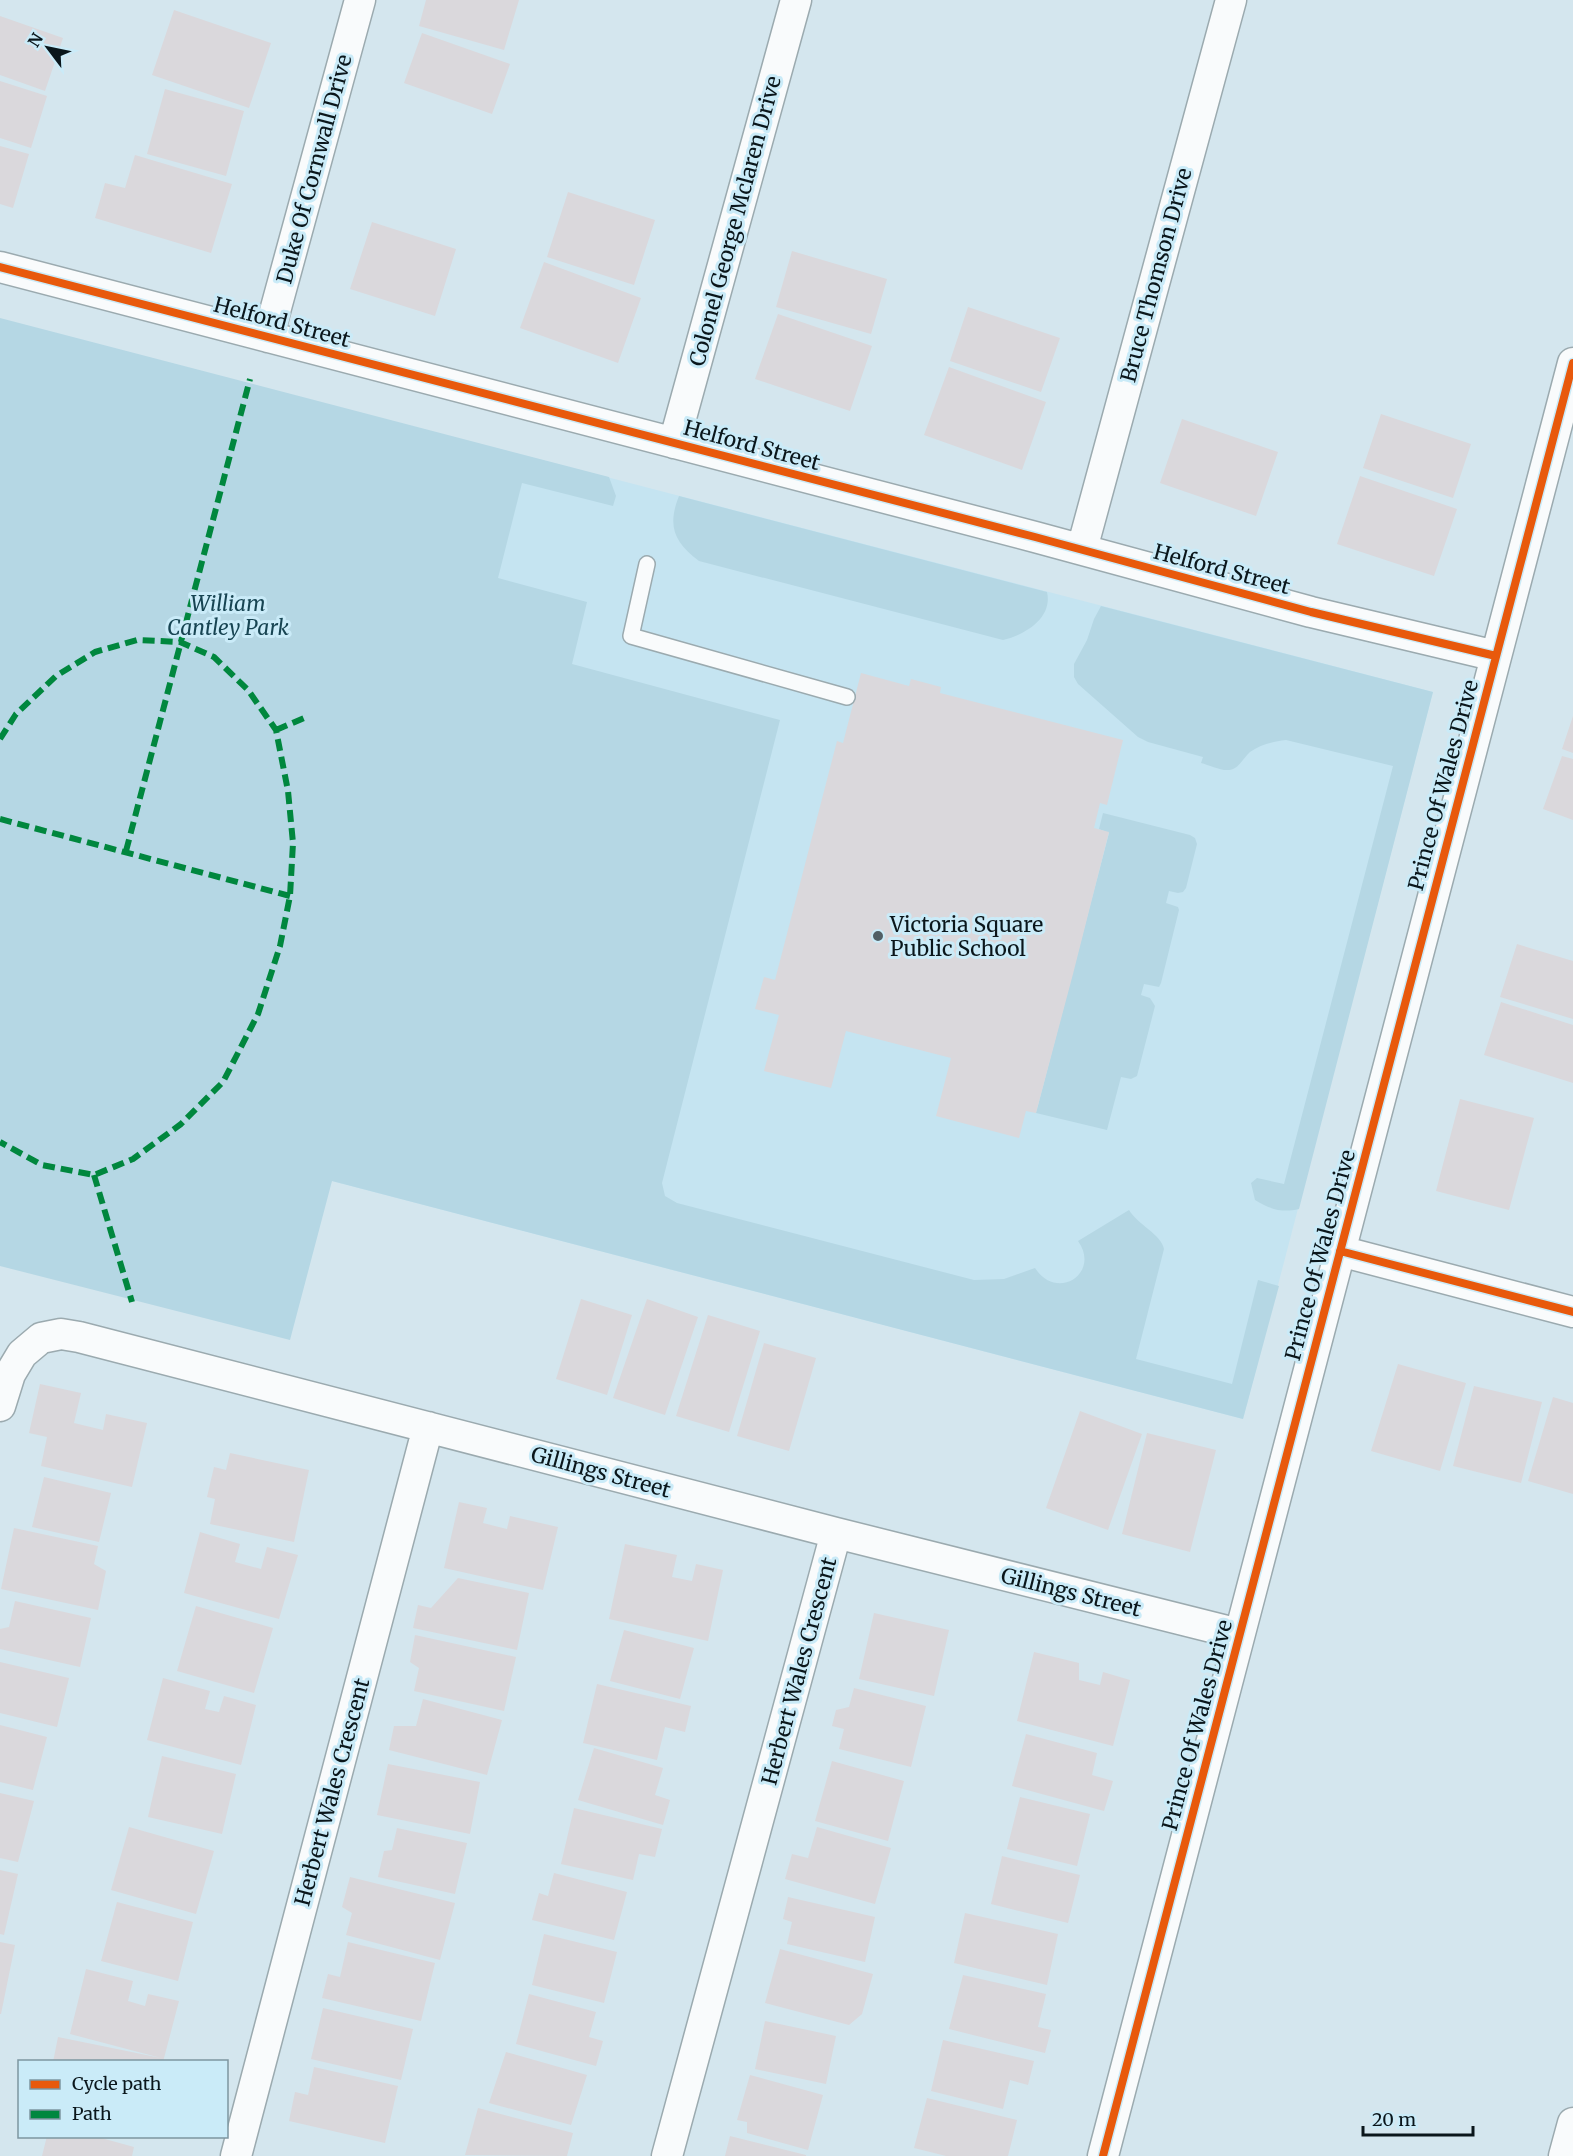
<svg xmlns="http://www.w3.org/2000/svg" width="1573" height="2156" font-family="Merriweather,serif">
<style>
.built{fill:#c5e4f1}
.green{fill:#b5d7e4}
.building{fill:#dad8dc}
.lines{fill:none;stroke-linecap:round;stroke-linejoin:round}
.lane-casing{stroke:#9baaaf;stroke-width:18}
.street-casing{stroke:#9baaaf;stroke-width:33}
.lane{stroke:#f9fbfc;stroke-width:15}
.street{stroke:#f9fbfc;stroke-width:30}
.quiet{stroke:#00873e;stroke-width:6;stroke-dasharray:12 6;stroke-linecap:butt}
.cycleway-casing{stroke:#caebf8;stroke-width:11}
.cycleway{stroke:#e8590c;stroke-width:8}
.poi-dot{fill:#515f65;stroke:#caebf8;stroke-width:2}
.labels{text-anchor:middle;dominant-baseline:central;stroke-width:6;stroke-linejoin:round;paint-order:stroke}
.street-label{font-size:21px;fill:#0a161b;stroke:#caebf8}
.park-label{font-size:21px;font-style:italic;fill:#174452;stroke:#caebf8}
.poi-label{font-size:21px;fill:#0a161b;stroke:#caebf8;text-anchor:start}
</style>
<rect width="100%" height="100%" fill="#d4e6ee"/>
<path class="built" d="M 499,449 L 1433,692 L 1243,1419 L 332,1181 Z"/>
<path class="green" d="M 0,318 L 609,477 L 616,496 L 613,506 L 522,483 L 498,578 L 587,602 L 572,664 L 780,720 L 662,1183 L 665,1196 L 677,1203 L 974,1280 L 1004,1279 L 1035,1268 C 1057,1302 1101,1273 1078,1241 L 1129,1210 C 1137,1224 1162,1235 1164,1249 L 1136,1359 L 1232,1384 L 1258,1280 L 1279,1286 L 1243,1419 L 332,1181 L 290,1340 L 0,1266 Z
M 679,496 L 1047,592 C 1053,618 1025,635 1003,640 L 699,561 C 674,542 667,526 679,496 Z
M 1101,606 L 1433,692 L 1299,1209 C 1282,1213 1269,1209 1255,1200 L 1251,1183 L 1257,1178 L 1284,1184 L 1393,766 L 1286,740 C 1272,742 1261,744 1250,752 C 1244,757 1238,770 1229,770 C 1221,771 1209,765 1201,763 L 1203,757 L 1148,742 L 1138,737 L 1078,684 L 1074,677 L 1074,664 L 1087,640 L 1094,619 Z
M 1103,813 L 1190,835 L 1195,838 L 1197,844 L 1186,888 L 1183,892 L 1178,893 L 1169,891 L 1166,903 L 1178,907 L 1179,910 L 1161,983 L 1159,987 L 1144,984 L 1141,995 L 1150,998 L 1155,1006 L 1137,1076 L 1131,1079 L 1121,1077 L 1107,1130 L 1036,1113 L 1109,833 L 1099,829 Z"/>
<path class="building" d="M 426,0 L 519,0 L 504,50 L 419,26 Z
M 174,10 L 271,43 L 249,108 L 152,75 Z
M 0,16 L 63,38 L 45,91 L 0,75 Z
M 422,33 L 510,64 L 492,114 L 404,83 Z
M 0,81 L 47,96 L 31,148 L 0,138 Z
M 165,89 L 244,111 L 226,176 L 147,154 Z
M 0,146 L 29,154 L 13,208 L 0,204 Z
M 135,155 L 232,184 L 211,253 L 95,218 L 105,183 L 125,188 Z
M 568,192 L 655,220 L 634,285 L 547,257 Z
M 372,222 L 456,249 L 435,316 L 350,289 Z
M 792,251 L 887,279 L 871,334 L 776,307 Z
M 544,262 L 641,298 L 618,363 L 520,328 Z
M 968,307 L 1060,338 L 1041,392 L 950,361 Z
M 778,314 L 872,346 L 850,411 L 755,379 Z
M 949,367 L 1046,402 L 1022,470 L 924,435 Z
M 1381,414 L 1471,444 L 1453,498 L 1363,468 Z
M 1182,419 L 1278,452 L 1256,516 L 1160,483 Z
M 1360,476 L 1457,509 L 1434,576 L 1337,544 Z
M 861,673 L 909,686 L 911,679 L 941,687 L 940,693 L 1123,740 L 1107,805 L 1100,803 L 1094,828 L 1109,832 L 1073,974 L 1036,1113 L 1026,1111 L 1019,1138 L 936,1116 L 951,1058 L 846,1031 L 831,1088 L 764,1071 L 779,1015 L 755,1009 L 764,977 L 775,980 L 837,741 L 843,743 Z
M 1573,716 L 1573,753 L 1562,749 Z
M 1562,756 L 1573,759 L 1573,820 L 1543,809 Z
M 1517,944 L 1573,961 L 1573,1019 L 1500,997 Z
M 1501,1002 L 1573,1025 L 1573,1083 L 1484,1055 Z
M 1460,1099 L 1534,1118 L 1509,1210 L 1436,1191 Z
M 581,1299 L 632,1315 L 607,1395 L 556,1379 Z
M 647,1299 L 698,1317 L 665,1415 L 613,1398 Z
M 708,1315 L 760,1331 L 729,1432 L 676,1416 Z
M 764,1343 L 816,1358 L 789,1451 L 737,1436 Z
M 1398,1364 L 1466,1383 L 1440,1471 L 1371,1451 Z
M 40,1384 L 81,1393 L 74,1423 L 103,1430 L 106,1414 L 147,1423 L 132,1487 L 41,1466 L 47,1437 L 29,1433 Z
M 1474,1386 L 1542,1402 L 1521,1483 L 1453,1466 Z
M 1553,1397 L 1573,1403 L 1573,1494 L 1528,1481 Z
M 1080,1411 L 1142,1434 L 1108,1530 L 1046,1508 Z
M 1147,1433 L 1216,1450 L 1190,1552 L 1122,1534 Z
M 230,1453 L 309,1470 L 294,1542 L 210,1524 L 215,1499 L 207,1497 L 214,1467 L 226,1470 Z
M 44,1477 L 111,1493 L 99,1542 L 32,1527 Z
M 459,1502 L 487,1508 L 483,1523 L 507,1529 L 510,1516 L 558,1527 L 543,1590 L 444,1568 Z
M 14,1528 L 98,1546 L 94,1564 L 106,1571 L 98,1610 L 1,1589 Z
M 200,1532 L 240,1544 L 235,1562 L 261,1569 L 267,1547 L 298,1555 L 279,1619 L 184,1593 Z
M 625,1544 L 677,1555 L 672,1577 L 692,1581 L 696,1564 L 723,1570 L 708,1641 L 609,1619 Z
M 458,1578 L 529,1593 L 517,1650 L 413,1628 L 418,1605 L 431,1608 Z
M 15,1601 L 91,1618 L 80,1667 L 0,1649 L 0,1629 L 9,1627 Z
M 196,1606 L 273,1628 L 254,1693 L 177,1671 Z
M 874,1613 L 949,1630 L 934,1696 L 859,1679 Z
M 624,1630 L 694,1648 L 680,1699 L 610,1681 Z
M 415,1635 L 516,1657 L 504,1711 L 414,1691 L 419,1668 L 410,1662 Z
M 1034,1652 L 1079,1663 L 1079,1680 L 1100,1685 L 1103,1672 L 1130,1680 L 1113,1746 L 1017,1721 Z
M 0,1662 L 69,1678 L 57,1727 L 0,1713 Z
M 163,1678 L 210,1691 L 205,1709 L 219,1712 L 224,1696 L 256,1705 L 241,1765 L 147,1740 Z
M 597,1684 L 691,1706 L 685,1732 L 665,1727 L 657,1760 L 583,1743 Z
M 854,1688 L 926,1706 L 911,1767 L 839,1749 L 844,1729 L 832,1726 L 836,1710 L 849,1707 Z
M 423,1699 L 502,1720 L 487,1775 L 389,1750 L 394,1726 L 416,1726 Z
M 0,1725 L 47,1737 L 33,1790 L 0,1782 Z
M 1026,1734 L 1097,1753 L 1092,1775 L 1113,1781 L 1104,1811 L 1012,1786 Z
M 594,1748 L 663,1768 L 655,1795 L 670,1800 L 663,1825 L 578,1800 Z
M 162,1756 L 236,1774 L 222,1834 L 148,1817 Z
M 832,1761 L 904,1781 L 888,1841 L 815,1821 Z
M 388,1764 L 480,1782 L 470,1834 L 377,1815 Z
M 0,1793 L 34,1801 L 18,1862 L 0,1858 Z
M 1020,1797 L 1090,1814 L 1077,1866 L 1007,1849 Z
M 574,1808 L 662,1829 L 655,1857 L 639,1854 L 633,1880 L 561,1864 Z
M 129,1827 L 214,1851 L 196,1914 L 111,1890 Z
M 817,1827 L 891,1848 L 875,1904 L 785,1879 L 792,1854 L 808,1858 Z
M 397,1828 L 467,1843 L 455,1894 L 378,1877 L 384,1851 L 392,1850 Z
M 1002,1856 L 1080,1875 L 1068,1923 L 991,1904 Z
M 0,1870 L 18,1874 L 4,1935 L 0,1934 Z
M 554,1873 L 627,1892 L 614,1940 L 532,1920 L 539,1893 L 548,1896 Z
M 350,1877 L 455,1903 L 440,1960 L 346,1935 L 352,1913 L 342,1907 Z
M 788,1897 L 875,1917 L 865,1962 L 787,1944 L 792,1922 L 783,1919 Z
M 117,1902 L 193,1922 L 178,1981 L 101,1961 Z
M 965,1913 L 1058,1934 L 1047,1985 L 954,1963 Z
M 544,1934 L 617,1952 L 604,2003 L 532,1985 Z
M 0,1942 L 15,1945 L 1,2014 L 0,2014 Z
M 348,1942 L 435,1963 L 421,2021 L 322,1998 L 328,1974 L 340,1977 Z
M 780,1949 L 873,1974 L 862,2014 L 849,2025 L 765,2003 Z
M 86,1969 L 133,1981 L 128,2001 L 145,2006 L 148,1994 L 179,2001 L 163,2062 L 53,2062 L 58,2037 L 161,2058 L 70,2034 Z
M 963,1975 L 1046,1994 L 1038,2027 L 1051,2030 L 1045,2053 L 949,2029 Z
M 529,1994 L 596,2012 L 589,2037 L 603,2041 L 596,2066 L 516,2044 Z
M 323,2008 L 413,2029 L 401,2080 L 311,2059 Z
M 765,2021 L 836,2036 L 826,2084 L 755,2069 Z
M 943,2040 L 1034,2061 L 1028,2085 L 1010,2080 L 1003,2109 L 931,2091 Z
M 506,2052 L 587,2075 L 571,2125 L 489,2103 Z
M 314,2067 L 398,2086 L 385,2143 L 289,2121 L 295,2092 L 308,2095 Z
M 750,2075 L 823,2095 L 808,2150 L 747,2133 L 747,2122 L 737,2120 Z
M 927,2098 L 1017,2120 L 1008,2156 L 946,2156 L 914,2148 Z
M 478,2108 L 573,2133 L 567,2156 L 465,2155 Z
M 47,2136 L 94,2136 L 134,2147 L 132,2156 L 42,2156 Z
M 730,2136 L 806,2155 L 806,2156 L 725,2156 Z"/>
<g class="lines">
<defs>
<path id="lane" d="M 647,564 L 631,636 L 847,697"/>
<path id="street" d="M 0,267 L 1035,537 L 1311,612 L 1496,656
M 268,337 L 360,0
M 674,443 L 796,0
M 1082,549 L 1231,0
M 1340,1251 L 1573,1312
M 0,1406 L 10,1374 L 22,1354 L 41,1338 L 61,1334 L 79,1337 L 836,1533 L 1239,1634
M 236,2156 L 428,1427
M 667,2156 L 836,1533
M 1103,2156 L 1573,363
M 1564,2156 L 1573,2123"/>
</defs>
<use href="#lane" class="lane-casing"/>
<use href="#street" class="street-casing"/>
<use href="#lane" class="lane"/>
<use href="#street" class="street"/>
<path class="quiet" d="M 276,730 L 304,718
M 0,739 L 16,714 L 56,676 L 95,652 L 137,640 L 180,642 L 214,657 L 248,690 L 276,730 L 288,791 L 293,843 L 290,896 L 280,946 L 258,1014 L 223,1082 L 181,1124 L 133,1159 L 94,1175 L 42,1165 L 0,1142
M 0,819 L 290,896
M 126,851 L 250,379
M 94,1175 L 132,1302"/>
<defs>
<path id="cycleway" d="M 0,267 L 1035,537 L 1311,612 L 1496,656
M 1340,1251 L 1573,1312
M 1103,2156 L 1573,363"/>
</defs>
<use href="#cycleway" class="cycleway-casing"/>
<use href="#cycleway" class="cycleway"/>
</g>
<circle class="poi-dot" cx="878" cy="936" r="6"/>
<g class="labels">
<g class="street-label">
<text transform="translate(314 169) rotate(-75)">Duke Of Cornwall Drive</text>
<text transform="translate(735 221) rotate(-75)">Colonel George Mclaren Drive</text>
<text transform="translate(1156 275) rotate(-75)">Bruce Thomson Drive</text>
<text transform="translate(282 322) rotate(15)">Helford Street</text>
<text transform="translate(752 445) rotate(15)">Helford Street</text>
<text transform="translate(1222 569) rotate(15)">Helford Street</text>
<text transform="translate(1443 785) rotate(-75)">Prince Of Wales Drive</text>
<text transform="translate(1320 1255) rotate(-75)">Prince Of Wales Drive</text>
<text transform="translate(601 1472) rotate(15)">Gillings Street</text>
<text transform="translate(1071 1592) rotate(14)">Gillings Street</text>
<text transform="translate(799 1671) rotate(-75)">Herbert Wales Crescent</text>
<text transform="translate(1197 1725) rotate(-75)">Prince Of Wales Drive</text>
<text transform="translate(332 1792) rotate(-75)">Herbert Wales Crescent</text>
</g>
<g class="park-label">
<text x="228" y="603">William<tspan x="228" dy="24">Cantley Park</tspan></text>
</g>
<g class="poi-label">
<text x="890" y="924">Victoria Square<tspan x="890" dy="24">Public School</tspan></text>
</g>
</g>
<rect x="18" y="2060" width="210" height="78" fill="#caebf8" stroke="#7d96a0" stroke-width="1.5"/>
<rect x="30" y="2080" width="30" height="9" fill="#e8590c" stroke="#7d96a0" stroke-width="1.5"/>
<text x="72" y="2090" font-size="18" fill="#0a161b">Cycle path</text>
<rect x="30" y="2110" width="30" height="9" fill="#00873e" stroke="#7d96a0" stroke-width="1.5"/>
<text x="72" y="2120" font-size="18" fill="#0a161b">Path</text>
<g transform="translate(48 48) rotate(302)" stroke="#caebf8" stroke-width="4.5" paint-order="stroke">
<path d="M0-4.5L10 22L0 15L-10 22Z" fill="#0a161b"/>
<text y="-9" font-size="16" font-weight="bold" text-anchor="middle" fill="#0a161b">N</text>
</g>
<path d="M1363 2126v9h110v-9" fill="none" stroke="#0a161b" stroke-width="3"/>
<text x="1372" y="2126" font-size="18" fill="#0a161b" stroke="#caebf8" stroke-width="4.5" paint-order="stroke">20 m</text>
</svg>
